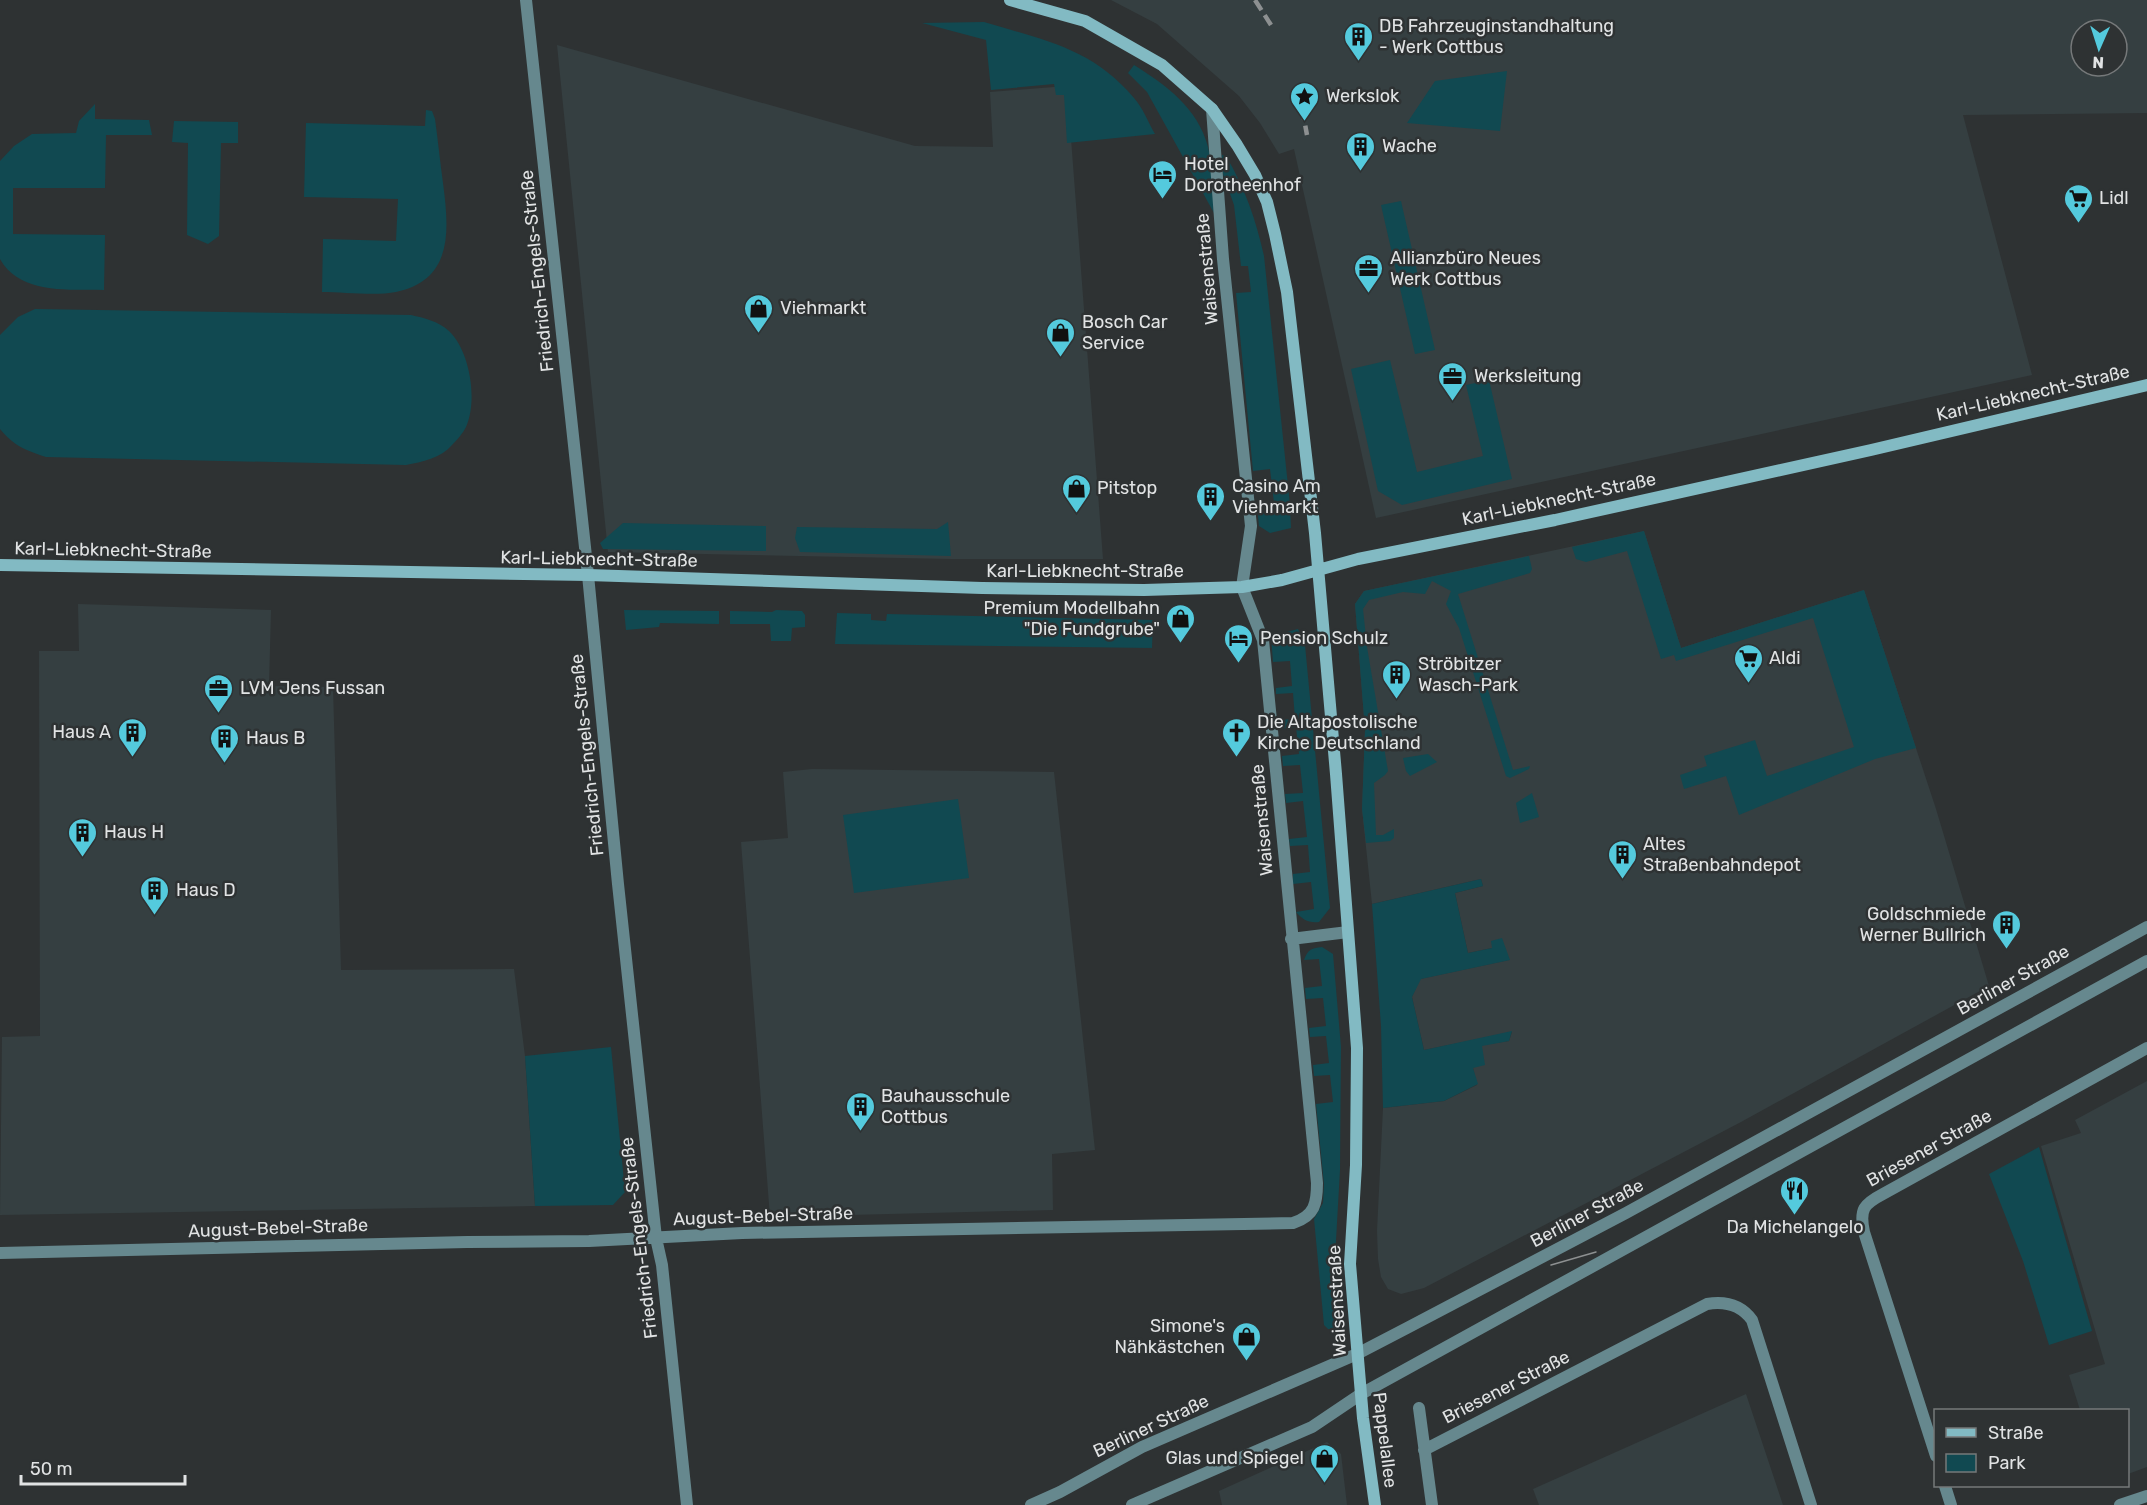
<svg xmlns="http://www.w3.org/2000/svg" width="2147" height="1505" font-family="Rubik,sans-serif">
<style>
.built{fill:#353f41;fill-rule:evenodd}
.green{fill:#114951}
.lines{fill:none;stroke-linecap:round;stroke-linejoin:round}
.minor{stroke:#66888e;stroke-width:12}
.tertiary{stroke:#66888e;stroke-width:12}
.secondary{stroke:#82bac3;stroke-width:12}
.tram{stroke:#8d9091;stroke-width:1.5}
.rail{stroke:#8d9091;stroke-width:4.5;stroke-dasharray:12 6;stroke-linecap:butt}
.labels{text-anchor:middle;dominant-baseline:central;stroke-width:5;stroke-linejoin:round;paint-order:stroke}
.poi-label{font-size:18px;fill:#e1e3e4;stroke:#2e3233;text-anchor:start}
.street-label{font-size:18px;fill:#e1e3e4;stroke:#2e3233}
</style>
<rect width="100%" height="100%" fill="#2e3233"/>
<path class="built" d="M 1111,0 L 2147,0 L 2147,113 L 1963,115 L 2032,375 L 1376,518 L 1294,149 L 1279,154 L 1260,123 L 1239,96 L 1157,24 ZM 2081,30 L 2117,30 L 2117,66 L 2081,66 Z
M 557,45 L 915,146 L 993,147 L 990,92 L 1067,86 L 1103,559 L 951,559 L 608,552 Z
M 1644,531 L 1681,648 L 1864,590 L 1936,809 L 1989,986 L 1741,1122 L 1424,1288 L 1401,1294 L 1388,1289 L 1381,1277 L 1378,1259 L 1377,1231 L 1383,1108 L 1444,1101 L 1477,1085 L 1473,1068 L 1482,1045 L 1509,1041 L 1512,1032 L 1424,1050 L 1412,997 L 1420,979 L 1509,960 L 1492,948 L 1468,953 L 1455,893 L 1483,886 L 1481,879 L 1372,904 L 1362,809 L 1365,730 L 1355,604 L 1364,591 Z
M 78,604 L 271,610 L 269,686 L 333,687 L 341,970 L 514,969 L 525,1056 L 535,1206 L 0,1215 L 2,1037 L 40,1036 L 39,651 L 79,651 Z
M 812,769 L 1054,772 L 1095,1150 L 1052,1154 L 1053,1210 L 770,1217 L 741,842 L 788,838 L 783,772 Z
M 2147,1081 L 2147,1467 L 2128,1474 L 2128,1410 L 2080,1410 L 2069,1375 L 2105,1364 L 2041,1146 L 2081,1133 L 2075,1120 Z
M 1746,1394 L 1783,1505 L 1539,1505 L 1533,1489 Z
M 1327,1442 L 1341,1454 L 1347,1505 L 1222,1505 L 1219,1491 Z"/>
<path class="green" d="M 984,22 C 1043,40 1092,48 1134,98 C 1143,108 1148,122 1155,134 L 1067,143 L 1064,95 L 1056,95 L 1054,84 L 991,90 L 986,40 L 922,23 Z
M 1134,65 C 1166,85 1198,108 1208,147 C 1213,168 1212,192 1214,213 L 1147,92 L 1128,73 Z
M 1507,71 L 1500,131 L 1407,123 L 1435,81 Z
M 95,104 L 95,119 L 149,120 L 152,135 L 106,135 L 105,188 L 13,188 L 13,234 L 105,235 L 104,290 C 69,289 20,295 0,259 L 0,161 L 14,146 L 32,134 L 76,133 L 79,121 Z
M 426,110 L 432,111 L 435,119 C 438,140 440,162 443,183 C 449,229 454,280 396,292 C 376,296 343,292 322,292 L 323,239 L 396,241 L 398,199 L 304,197 L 306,123 L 425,126 Z
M 174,121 L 238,122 L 238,143 L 221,143 L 219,236 L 208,244 L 187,235 L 188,143 L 172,142 Z
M 1222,155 L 1226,156 C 1245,188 1256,220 1264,256 L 1290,505 L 1291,528 L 1270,533 L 1259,526 L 1257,505 L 1274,503 L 1270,469 L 1253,471 L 1236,293 L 1251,292 L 1248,266 L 1241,266 L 1234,205 L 1223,174 Z
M 1401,201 L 1435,350 L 1415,354 L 1381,205 Z
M 35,309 L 411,315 C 424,318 438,321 449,331 C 470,351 478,400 466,427 C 463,433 457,440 452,445 C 441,458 422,462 406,465 L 46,457 C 25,450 14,446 0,429 L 0,335 L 18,317 Z
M 1390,360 L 1417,472 L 1483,456 L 1466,385 L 1489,380 L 1512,479 L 1402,505 L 1378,491 L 1351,369 Z
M 948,522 L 951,556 L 800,552 L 795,538 L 797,527 L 937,529 Z
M 623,523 L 766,526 L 766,551 L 603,549 L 600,543 Z
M 1644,531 L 1681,648 L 1864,590 L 1916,748 L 1875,759 L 1739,815 L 1726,776 L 1684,789 L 1680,775 L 1707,766 L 1704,756 L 1755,740 L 1767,776 L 1854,747 L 1813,618 L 1676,661 L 1674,655 L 1661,659 L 1627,551 L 1586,562 L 1576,559 L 1572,547 Z
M 1529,556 L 1532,569 L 1530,573 L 1458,594 L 1513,770 L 1530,766 L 1529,769 L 1510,778 L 1506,776 L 1459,628 L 1446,604 L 1451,591 L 1432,581 L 1425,594 L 1403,592 L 1369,600 L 1363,609 L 1367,647 L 1388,771 L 1385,775 L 1374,783 L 1376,835 L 1383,835 L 1394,829 L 1394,838 L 1390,841 L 1366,843 L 1362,809 L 1365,730 L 1355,604 L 1364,591 Z
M 624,610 L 719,611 L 719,624 L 660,623 L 659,627 L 626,630 Z
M 776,610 L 802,611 L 805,615 L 805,627 L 792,628 L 791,641 L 771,641 L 770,624 L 730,624 L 730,611 L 772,612 Z
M 837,613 L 871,614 L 871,620 L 886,621 L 887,614 L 1153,620 L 1152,648 L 835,644 Z
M 1298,629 L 1305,645 L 1330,908 L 1319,922 C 1308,923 1303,920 1296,912 L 1314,909 L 1311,882 L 1293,884 L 1293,874 L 1310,872 L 1308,845 L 1290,846 L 1289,839 L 1307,837 L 1303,801 L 1286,803 L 1285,794 L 1303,793 L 1300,765 L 1283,766 L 1282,756 L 1299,754 L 1296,727 L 1279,729 L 1279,720 L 1295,719 L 1293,693 L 1276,694 L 1276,688 L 1292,686 L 1290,661 L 1273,662 L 1271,636 Z
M 1428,754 L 1437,762 L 1410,776 L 1406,771 L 1403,758 Z
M 1532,793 L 1539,817 L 1520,823 L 1516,803 Z
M 958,799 L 969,878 L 854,893 L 843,815 Z
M 1481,879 L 1483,886 L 1455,893 L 1468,953 L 1492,948 L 1491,941 L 1502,938 L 1510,960 L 1421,979 L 1412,997 L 1424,1050 L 1512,1031 L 1509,1041 L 1482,1046 L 1485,1065 L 1473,1068 L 1478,1084 L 1444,1101 L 1383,1108 L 1381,1026 L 1372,904 Z
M 1322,947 L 1333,954 L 1341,1047 L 1340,1170 L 1335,1258 L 1337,1322 L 1334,1329 L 1328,1329 L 1324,1325 L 1314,1219 L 1323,1203 L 1324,1184 L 1316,1104 L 1333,1102 L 1330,1075 L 1314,1076 L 1313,1065 L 1329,1063 L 1326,1036 L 1310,1037 L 1309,1028 L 1326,1026 L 1323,998 L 1306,999 L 1305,988 L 1322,986 L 1319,959 L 1304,960 C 1308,949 1312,948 1322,947 Z
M 611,1047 L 625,1192 L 613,1205 L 535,1206 L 525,1056 Z
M 2039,1147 L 2092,1331 L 2049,1345 L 2023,1261 L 1989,1174 Z"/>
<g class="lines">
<path class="minor" d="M 588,575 L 618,884 L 656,1238 L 662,1265 L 687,1505
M 1291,939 L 1348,932
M 0,1253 L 467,1242 L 589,1241 L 742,1233 L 1293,1223 C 1315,1216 1317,1203 1317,1183 L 1263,640 L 1242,587 L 1251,526 L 1223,259 L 1212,109
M 1419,1408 L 1432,1505
M 1424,1450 L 1707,1304 C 1725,1301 1741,1305 1752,1320 L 1811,1505
M 1936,1456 L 1864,1232 C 1859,1209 1864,1204 1883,1194 L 2147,1048
M 1945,1486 L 1951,1505
M 1031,1505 L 1060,1492 L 1142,1447 L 1357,1354 L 1407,1328 L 1626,1213 L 2147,927
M 1132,1505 L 1312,1427 L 1361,1394 L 2147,961
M 2120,1505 L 2147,1496"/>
<path class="tertiary" d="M 526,0 L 588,575"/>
<path class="secondary" d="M 1010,0 L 1085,21 L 1162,65 L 1212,109 L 1237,145 L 1255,175 L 1267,202 L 1275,234 L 1287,292 L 1315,533 L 1336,774 L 1357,1048 L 1356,1165 L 1350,1264 L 1363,1418 L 1375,1505
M 0,565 L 588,575 L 982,588 L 1144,590 L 1242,587 L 1282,580 L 1358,559 L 1555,520 L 1871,450 L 2147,385"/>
<path class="tram" d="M 1551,1265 L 1596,1252"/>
<path class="rail" d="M 1255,0 L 1271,25
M 1302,108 L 1307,135"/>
</g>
<defs>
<symbol id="building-pin" viewBox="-11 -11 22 30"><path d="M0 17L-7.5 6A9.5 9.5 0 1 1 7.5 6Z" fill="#54cadd" stroke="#2e3233"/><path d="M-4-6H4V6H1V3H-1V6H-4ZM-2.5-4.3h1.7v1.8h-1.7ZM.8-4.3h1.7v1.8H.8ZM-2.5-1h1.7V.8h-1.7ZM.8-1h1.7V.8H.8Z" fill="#111"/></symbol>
<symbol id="sight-pin" viewBox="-11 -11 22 30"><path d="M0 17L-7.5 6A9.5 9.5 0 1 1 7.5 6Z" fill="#54cadd" stroke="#2e3233"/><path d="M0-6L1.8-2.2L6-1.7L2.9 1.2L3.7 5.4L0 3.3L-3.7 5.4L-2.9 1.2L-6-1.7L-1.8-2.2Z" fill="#111"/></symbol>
<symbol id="hotel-pin" viewBox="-11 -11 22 30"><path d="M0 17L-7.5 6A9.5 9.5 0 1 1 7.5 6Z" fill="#54cadd" stroke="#2e3233"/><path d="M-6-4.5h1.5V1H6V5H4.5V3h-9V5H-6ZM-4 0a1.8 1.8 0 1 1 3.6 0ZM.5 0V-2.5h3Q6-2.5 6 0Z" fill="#111"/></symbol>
<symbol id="supermarket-pin" viewBox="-11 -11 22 30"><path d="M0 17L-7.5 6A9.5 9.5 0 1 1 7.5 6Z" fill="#54cadd" stroke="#2e3233"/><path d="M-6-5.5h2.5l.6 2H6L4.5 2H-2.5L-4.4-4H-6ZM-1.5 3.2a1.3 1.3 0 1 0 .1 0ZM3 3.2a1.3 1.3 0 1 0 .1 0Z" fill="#111"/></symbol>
<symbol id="office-pin" viewBox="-11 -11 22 30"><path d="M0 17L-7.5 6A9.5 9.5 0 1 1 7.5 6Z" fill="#54cadd" stroke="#2e3233"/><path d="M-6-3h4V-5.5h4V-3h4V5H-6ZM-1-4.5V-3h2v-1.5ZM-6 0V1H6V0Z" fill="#111"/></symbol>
<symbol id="shop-pin" viewBox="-11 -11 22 30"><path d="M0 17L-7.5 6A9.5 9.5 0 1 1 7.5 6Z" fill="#54cadd" stroke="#2e3233"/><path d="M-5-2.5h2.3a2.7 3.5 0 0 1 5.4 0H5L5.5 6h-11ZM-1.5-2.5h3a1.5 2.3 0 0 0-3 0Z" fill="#111"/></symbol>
<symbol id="church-pin" viewBox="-11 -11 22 30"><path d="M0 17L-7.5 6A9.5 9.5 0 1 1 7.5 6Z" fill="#54cadd" stroke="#2e3233"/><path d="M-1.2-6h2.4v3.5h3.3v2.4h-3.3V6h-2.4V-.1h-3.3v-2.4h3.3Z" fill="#111"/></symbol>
<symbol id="restaurant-pin" viewBox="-11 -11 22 30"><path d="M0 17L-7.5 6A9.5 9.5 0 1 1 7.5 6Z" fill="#54cadd" stroke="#2e3233"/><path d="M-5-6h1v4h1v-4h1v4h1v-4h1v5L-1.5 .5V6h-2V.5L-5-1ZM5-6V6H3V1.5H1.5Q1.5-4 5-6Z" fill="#111"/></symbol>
</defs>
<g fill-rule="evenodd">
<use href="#building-pin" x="1342" y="20" width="33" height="45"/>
<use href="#sight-pin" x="1288" y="80" width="33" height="45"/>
<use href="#building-pin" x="1344" y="130" width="33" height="45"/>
<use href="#hotel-pin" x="1146" y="158" width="33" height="45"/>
<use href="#supermarket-pin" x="2062" y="182" width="33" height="45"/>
<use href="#office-pin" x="1352" y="252" width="33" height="45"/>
<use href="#shop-pin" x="742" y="292" width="33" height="45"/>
<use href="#shop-pin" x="1044" y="316" width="33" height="45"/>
<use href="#office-pin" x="1436" y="360" width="33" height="45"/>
<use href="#shop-pin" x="1060" y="472" width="33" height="45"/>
<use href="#building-pin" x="1194" y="480" width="33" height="45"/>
<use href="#shop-pin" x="1164" y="602" width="33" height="45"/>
<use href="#hotel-pin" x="1222" y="622" width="33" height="45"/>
<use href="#supermarket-pin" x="1732" y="642" width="33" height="45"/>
<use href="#building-pin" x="1380" y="658" width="33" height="45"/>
<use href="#office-pin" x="202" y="672" width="33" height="45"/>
<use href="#building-pin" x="116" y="716" width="33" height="45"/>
<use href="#church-pin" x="1220" y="716" width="33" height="45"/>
<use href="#building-pin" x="208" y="722" width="33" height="45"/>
<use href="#building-pin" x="66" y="816" width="33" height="45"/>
<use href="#building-pin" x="1606" y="838" width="33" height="45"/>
<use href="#building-pin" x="138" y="874" width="33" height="45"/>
<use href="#building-pin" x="1990" y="908" width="33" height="45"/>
<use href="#building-pin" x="844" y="1090" width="33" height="45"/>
<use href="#restaurant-pin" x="1778" y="1174" width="33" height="45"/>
<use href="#shop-pin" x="1230" y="1320" width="33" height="45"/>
<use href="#shop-pin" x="1308" y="1442" width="33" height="45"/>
</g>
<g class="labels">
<g class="poi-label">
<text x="1379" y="26">DB Fahrzeuginstandhaltung<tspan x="1379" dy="21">- Werk Cottbus</tspan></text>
<text x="1326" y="96">Werkslok</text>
<text x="1382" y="146">Wache</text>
<text x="1184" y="164">Hotel<tspan x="1184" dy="21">Dorotheenhof</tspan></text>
<text x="2099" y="198">Lidl</text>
<text x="1390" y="258">Allianzbüro Neues<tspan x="1390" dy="21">Werk Cottbus</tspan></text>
<text x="780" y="308">Viehmarkt</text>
<text x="1082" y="322">Bosch Car<tspan x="1082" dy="21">Service</tspan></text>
<text x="1474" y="376">Werksleitung</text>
<text x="1232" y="486">Casino Am<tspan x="1232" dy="21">Viehmarkt</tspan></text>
<text x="1097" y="488">Pitstop</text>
<text x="1160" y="608" text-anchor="end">Premium Modellbahn<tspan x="1160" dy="21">"Die Fundgrube"</tspan></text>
<text x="1260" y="638">Pension Schulz</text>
<text x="1769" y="658">Aldi</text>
<text x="1418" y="664">Ströbitzer<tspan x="1418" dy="21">Wasch-Park</tspan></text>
<text x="240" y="688">LVM Jens Fussan</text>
<text x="1257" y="722">Die Altapostolische<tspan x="1257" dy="21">Kirche Deutschland</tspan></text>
<text x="111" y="732" text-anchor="end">Haus A</text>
<text x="246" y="738">Haus B</text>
<text x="104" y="832">Haus H</text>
<text x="1643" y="844">Altes<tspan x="1643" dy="21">Straßenbahndepot</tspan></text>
<text x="176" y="890">Haus D</text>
<text x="1986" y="914" text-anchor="end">Goldschmiede<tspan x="1986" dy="21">Werner Bullrich</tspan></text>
<text x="881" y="1096">Bauhausschule<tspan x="881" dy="21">Cottbus</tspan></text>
<text x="1795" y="1227" text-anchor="middle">Da Michelangelo</text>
<text x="1225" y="1326" text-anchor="end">Simone's<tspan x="1225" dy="21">Nähkästchen</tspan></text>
<text x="1304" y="1458" text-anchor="end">Glas und Spiegel</text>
</g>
<g class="street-label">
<text transform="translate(1207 269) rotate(-95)">Waisenstraße</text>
<text transform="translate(537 271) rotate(-96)">Friedrich-Engels-Straße</text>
<text transform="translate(2033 393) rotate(-13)">Karl-Liebknecht-Straße</text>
<text transform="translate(1559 499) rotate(-12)">Karl-Liebknecht-Straße</text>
<text transform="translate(113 550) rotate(1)">Karl-Liebknecht-Straße</text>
<text transform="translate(599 559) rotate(1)">Karl-Liebknecht-Straße</text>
<text x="1085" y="571">Karl-Liebknecht-Straße</text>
<text transform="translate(587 755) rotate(-96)">Friedrich-Engels-Straße</text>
<text transform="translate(1262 820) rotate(-95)">Waisenstraße</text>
<text transform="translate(2013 980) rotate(-29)">Berliner Straße</text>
<text transform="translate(1929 1148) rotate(-29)">Briesener Straße</text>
<text transform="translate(1587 1213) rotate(-28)">Berliner Straße</text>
<text transform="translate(763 1216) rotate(-2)">August-Bebel-Straße</text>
<text transform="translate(278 1228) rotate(-2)">August-Bebel-Straße</text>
<text transform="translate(639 1238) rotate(-97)">Friedrich-Engels-Straße</text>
<text transform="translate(1337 1301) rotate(-93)">Waisenstraße</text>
<text transform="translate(1506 1387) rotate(-27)">Briesener Straße</text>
<text transform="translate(1151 1426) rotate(-25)">Berliner Straße</text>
<text transform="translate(1385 1440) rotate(83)">Pappelallee</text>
</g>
</g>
<rect x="1934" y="1409" width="195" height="78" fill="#2e3233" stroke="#76797a" stroke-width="1.5"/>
<rect x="1946" y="1428" width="30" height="9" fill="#82bac3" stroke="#76797a" stroke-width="1.5"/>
<text x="1988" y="1439" font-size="18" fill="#e1e3e4">Straße</text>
<rect x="1946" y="1454" width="30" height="18" fill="#114951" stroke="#76797a" stroke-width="1.5"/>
<text x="1988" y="1469" font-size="18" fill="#e1e3e4">Park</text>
<g transform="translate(2099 48) rotate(183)"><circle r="28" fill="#2e3233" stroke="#76797a" stroke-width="1.5"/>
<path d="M0-4.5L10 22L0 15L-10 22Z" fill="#54cadd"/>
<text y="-9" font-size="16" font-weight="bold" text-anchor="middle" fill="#e1e3e4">N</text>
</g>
<path d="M21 1475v9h164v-9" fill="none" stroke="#e1e3e4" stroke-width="3"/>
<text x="30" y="1475" font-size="18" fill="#e1e3e4" stroke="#2e3233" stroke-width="4.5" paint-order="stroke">50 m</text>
</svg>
